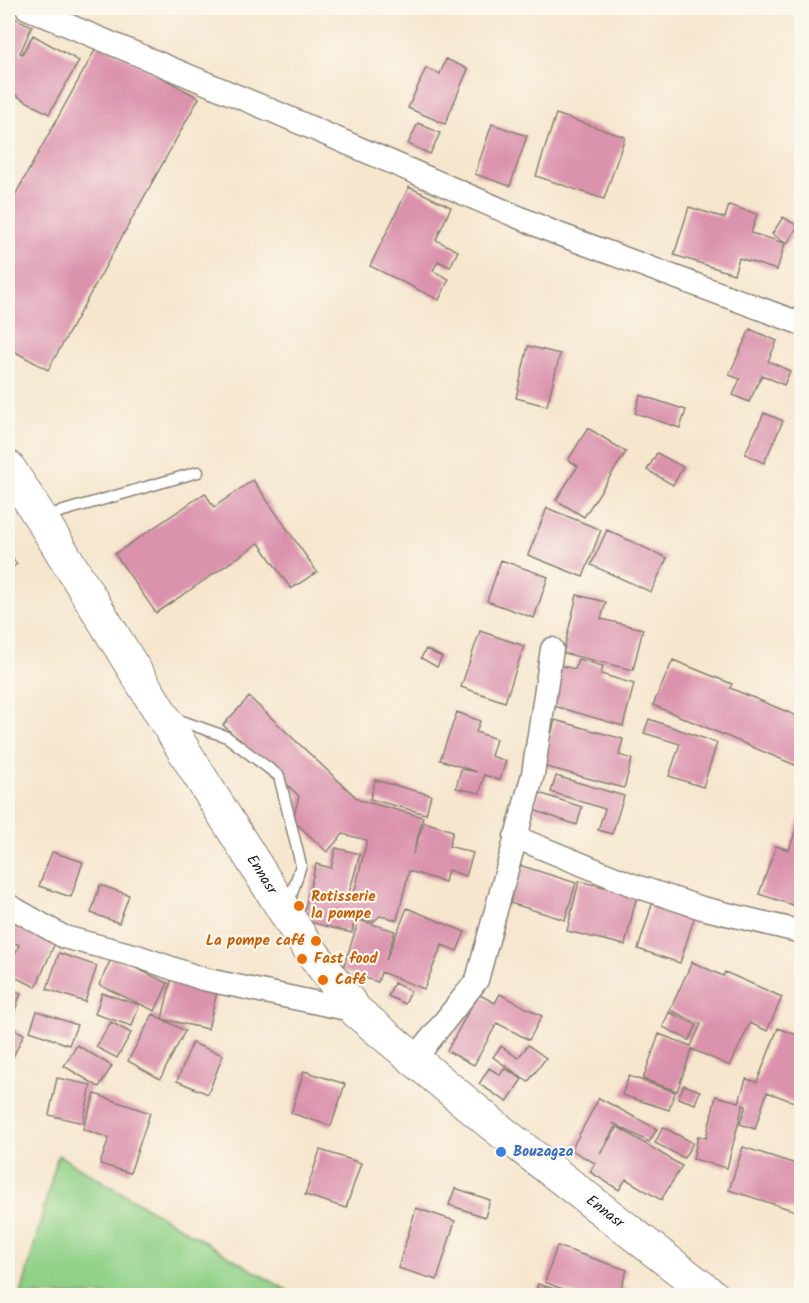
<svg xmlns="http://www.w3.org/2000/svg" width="809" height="1303" font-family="Kalam,sans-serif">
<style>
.green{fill:#90d187;stroke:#567652;stroke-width:1.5}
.building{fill:#db93ad}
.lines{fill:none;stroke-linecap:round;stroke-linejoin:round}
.lane-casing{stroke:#898175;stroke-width:13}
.street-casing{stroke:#898175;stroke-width:25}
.primary-casing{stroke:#898175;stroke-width:35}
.lane{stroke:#fff;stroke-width:10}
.street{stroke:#fff;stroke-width:22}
.primary{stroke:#fff;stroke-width:33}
.food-dot{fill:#e8710a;stroke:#fbf7ec;stroke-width:2}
.shop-dot{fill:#3f7fe0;stroke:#fbf7ec;stroke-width:2}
.labels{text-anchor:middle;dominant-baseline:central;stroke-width:4.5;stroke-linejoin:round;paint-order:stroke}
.street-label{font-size:15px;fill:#1c1c1c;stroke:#fbf7ec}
.food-label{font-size:15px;font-weight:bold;fill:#c56008;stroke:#fbf7ec;text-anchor:start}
.shop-label{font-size:15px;font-weight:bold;fill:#366cbe;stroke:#fbf7ec;text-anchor:start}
</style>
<rect width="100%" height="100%" fill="#fbf7ec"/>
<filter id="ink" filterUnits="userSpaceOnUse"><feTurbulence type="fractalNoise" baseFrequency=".0167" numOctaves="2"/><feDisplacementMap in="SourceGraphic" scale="12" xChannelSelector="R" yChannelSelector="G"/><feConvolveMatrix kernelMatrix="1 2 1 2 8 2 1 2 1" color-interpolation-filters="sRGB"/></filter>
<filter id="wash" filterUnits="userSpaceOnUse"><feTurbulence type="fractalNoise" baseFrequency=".008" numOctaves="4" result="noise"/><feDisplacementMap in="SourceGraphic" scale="24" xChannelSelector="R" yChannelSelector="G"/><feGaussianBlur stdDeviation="1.35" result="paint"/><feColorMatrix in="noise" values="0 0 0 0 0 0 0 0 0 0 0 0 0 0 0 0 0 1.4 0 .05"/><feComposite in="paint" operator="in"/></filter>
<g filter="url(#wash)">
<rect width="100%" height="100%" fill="#f6e6ce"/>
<path class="green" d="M 58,1155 L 295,1295 L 21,1295 Z"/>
<g id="blocks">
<path class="building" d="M 8,15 L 32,26 L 20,53 L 22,54 L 33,35 L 79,61 L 49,114 L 8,91 L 8,53 L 11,48 L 8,46 Z
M 99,43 L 199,98 L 48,370 L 8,348 L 8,208 Z
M 446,59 L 468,69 L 445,124 L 408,108 L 426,68 L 440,74 Z
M 556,114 L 625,137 L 604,199 L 536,176 Z
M 418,123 L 440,133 L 430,154 L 408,144 Z
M 492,124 L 527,136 L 510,186 L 475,174 Z
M 409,187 L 451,207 L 436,240 L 458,251 L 450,267 L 438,261 L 433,271 L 449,279 L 439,300 L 370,266 Z
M 729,205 L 757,214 L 751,233 L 785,243 L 777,270 L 739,258 L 734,274 L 674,255 L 689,207 L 725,218 Z
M 783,217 L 798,226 L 787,244 L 772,234 Z
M 750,329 L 777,341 L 768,361 L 790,371 L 784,385 L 762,375 L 749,402 L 733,395 L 740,379 L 729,375 Z
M 528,346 L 560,354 L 547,406 L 516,398 Z
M 640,395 L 686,410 L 680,428 L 635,413 Z
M 764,413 L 783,421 L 764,463 L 745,454 Z
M 588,428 L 626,452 L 584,517 L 556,500 L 578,466 L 568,460 Z
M 657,453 L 683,467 L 673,485 L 647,470 Z
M 253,480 L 317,572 L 291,589 L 259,543 L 156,613 L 115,554 L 205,493 L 214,507 Z
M 547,508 L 601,530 L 583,577 L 528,555 Z
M 607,530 L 667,558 L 651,592 L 591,565 Z
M 8,553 L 17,564 L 8,571 Z
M 501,560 L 548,577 L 534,618 L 487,601 Z
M 577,595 L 606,602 L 601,619 L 643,629 L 633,670 L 563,653 Z
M 480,631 L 524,646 L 505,702 L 461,687 Z
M 426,649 L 442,657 L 437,667 L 421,658 Z
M 578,659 L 603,666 L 601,674 L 634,684 L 623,726 L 547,704 L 558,665 L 575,669 Z
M 673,660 L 732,684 L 730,688 L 802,718 L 802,768 L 653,705 Z
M 249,697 L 359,800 L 423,817 L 413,854 L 424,822 L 453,831 L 449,846 L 473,853 L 466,876 L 448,870 L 445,882 L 409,871 L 397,920 L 380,916 L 373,922 L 344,915 L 343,919 L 354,922 L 352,933 L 302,920 L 316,864 L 331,868 L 336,848 L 360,854 L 346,904 L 353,898 L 367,840 L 343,834 L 327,852 L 293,820 L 299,796 L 223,725 Z
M 457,712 L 480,721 L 476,732 L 496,739 L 491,756 L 506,761 L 500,780 L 484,775 L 480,793 L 456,788 L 461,769 L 477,772 L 440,760 Z
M 649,719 L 717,743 L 703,787 L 669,776 L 680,744 L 644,733 Z
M 555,720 L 623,739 L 619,755 L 632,759 L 624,788 L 543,766 Z
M 556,776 L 624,796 L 612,834 L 598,830 L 605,809 L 551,792 Z
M 375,780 L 431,795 L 426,814 L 370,799 Z
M 539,793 L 582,807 L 577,825 L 533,810 Z
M 801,814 L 802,814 L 802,908 L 759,894 L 776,846 L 789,850 Z
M 52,852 L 83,862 L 71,897 L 39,886 Z
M 519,865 L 576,883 L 565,920 L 507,902 Z
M 579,881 L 637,895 L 625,945 L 567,931 Z
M 100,885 L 129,895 L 119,923 L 91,913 Z
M 654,898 L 696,912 L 680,963 L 638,949 Z
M 407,908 L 465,932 L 457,951 L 442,945 L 424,989 L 381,972 L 378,982 L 342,971 L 359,920 L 395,931 L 386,960 Z
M 10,915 L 58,936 L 36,987 L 8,974 L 8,971 L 19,945 L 8,940 L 8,920 Z
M 59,953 L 97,966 L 85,1002 L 47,989 Z
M 112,957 L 168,983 L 155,1011 L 99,985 Z
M 692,962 L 723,976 L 725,972 L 782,997 L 767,1031 L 750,1023 L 730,1066 L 692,1049 L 677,1091 L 643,1079 L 659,1034 L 691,1046 L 701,1024 L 670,1010 Z
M 172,976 L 218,988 L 208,1029 L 162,1019 Z
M 394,983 L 411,991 L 405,1004 L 388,996 Z
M 8,989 L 21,993 L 12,1019 L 8,1017 Z
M 102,993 L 139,1005 L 132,1026 L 95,1014 Z
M 478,994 L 495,1003 L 500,994 L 542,1016 L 529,1040 L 497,1023 L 474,1065 L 447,1051 Z
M 37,1011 L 77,1025 L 69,1045 L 30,1031 Z
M 669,1012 L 697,1025 L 689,1040 L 663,1027 Z
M 153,1014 L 185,1031 L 160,1079 L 128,1061 Z
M 111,1022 L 131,1033 L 117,1058 L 96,1047 Z
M 8,1026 L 24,1034 L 11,1061 L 8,1059 Z
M 778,1028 L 802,1037 L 802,1105 L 767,1092 L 755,1129 L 740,1124 L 746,1106 L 743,1105 L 727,1168 L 693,1159 L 698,1136 L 706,1138 L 716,1096 L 739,1102 L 746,1079 L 757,1082 Z
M 192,1043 L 223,1055 L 208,1094 L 177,1081 Z
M 77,1045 L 112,1066 L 99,1087 L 64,1066 Z
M 528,1045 L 546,1058 L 528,1082 L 493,1057 L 501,1046 L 518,1058 Z
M 489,1068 L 500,1075 L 505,1068 L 522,1079 L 507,1102 L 479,1084 Z
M 304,1071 L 345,1084 L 331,1126 L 291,1113 Z
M 629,1076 L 675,1092 L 669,1110 L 622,1095 Z
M 57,1078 L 91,1085 L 83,1123 L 49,1115 Z
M 684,1085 L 700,1091 L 695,1104 L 678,1098 Z
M 95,1094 L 150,1113 L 130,1173 L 100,1164 L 109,1138 L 83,1129 Z
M 599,1098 L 657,1129 L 649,1142 L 613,1123 L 616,1125 L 600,1153 L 618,1127 L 682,1166 L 661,1200 L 626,1179 L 619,1190 L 590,1172 L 595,1163 L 571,1150 Z
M 663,1127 L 693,1143 L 684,1158 L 655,1143 Z
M 743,1147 L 802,1166 L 802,1203 L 799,1212 L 729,1190 Z
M 320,1150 L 361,1163 L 346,1208 L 305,1195 Z
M 455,1188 L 490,1200 L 485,1217 L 449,1205 Z
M 416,1208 L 455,1221 L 437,1280 L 398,1268 Z
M 557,1246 L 627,1270 L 621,1287 L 643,1296 L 579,1296 L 545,1282 Z
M 538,1284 L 567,1293 L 566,1296 L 534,1296 Z"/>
</g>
</g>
<g filter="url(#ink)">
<use href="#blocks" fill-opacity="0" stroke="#898175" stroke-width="1.5"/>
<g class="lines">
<defs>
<path id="lane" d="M 46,516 L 198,472
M 173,718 L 227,737 L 279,776 L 301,865 L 288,906"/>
<path id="street" d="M 27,8 L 275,112 L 553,232 L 802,324
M 515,837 L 630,884 L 702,908 L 802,932
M 8,905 L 64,937 L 137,956 L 203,979 L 356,1011
M 414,1060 L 477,980 L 533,774 L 552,649"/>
<g id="primary">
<path id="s1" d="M 8,467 L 41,518 L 199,775 L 300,936 L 356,1011 L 493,1125 L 713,1296"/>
</g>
</defs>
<use href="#lane" class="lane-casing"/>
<use href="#street" class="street-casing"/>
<use href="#primary" class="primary-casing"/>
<use href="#lane" class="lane"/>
<use href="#street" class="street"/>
<use href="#primary" class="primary"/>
</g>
</g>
<g class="food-dot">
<circle cx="299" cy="906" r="6"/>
<circle cx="316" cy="941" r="6"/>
<circle cx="302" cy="959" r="6"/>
<circle cx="323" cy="980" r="6"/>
</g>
<circle class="shop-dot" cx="501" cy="1152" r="6"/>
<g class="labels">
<g class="street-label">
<text stroke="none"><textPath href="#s1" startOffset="480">Ennasr</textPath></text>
<text stroke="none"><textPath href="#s1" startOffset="966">Ennasr</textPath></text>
</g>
<g class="food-label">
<text x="311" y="897">Rotisserie<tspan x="311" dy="17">la pompe</tspan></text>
<text x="304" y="941" text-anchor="end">La pompe café</text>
<text x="314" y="959">Fast food</text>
<text x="335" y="980">Café</text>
</g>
<g class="shop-label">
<text x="513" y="1152">Bouzagza</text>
</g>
</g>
<rect width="809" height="1303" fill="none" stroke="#fbf7ec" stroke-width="30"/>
</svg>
